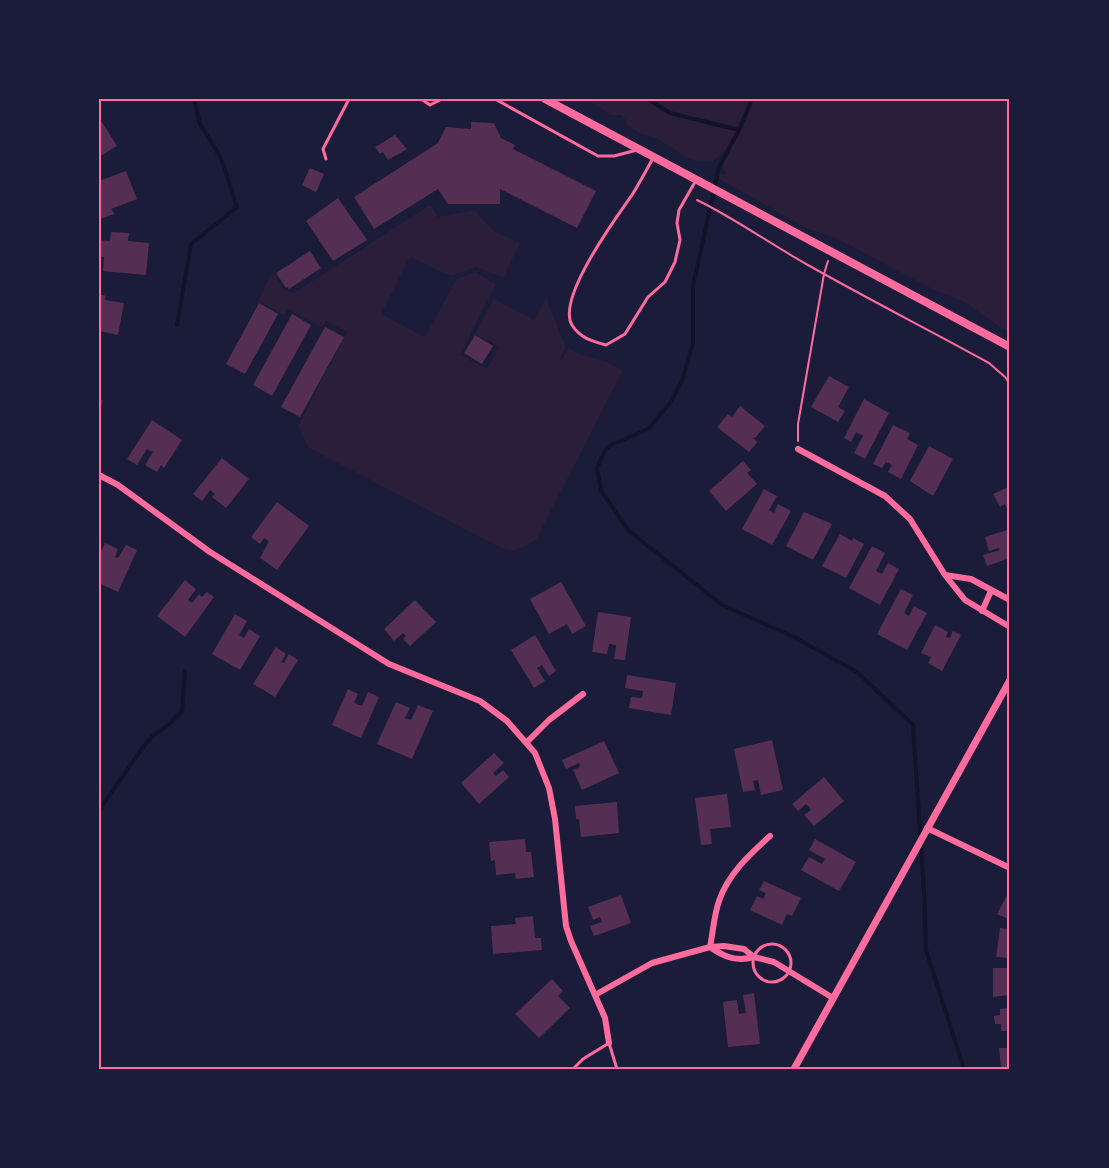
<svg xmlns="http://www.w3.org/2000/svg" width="1109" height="1168" font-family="'Noto Serif',serif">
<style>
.green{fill:#2a1e3b}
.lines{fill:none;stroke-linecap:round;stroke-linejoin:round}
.stream{stroke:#12122b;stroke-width:4}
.building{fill:#542f53}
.path{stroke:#ff6b9d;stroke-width:2}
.service{stroke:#ff6b9d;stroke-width:3}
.minor{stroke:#ff6b9d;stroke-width:6}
.tertiary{stroke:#ff6b9d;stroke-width:7}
.secondary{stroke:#ff6b9d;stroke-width:8}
.neatline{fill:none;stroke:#ff6b9d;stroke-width:2}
</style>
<rect width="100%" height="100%" fill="#1b1b3a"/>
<path class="green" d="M 586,99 L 1010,99 L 1010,332 L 1001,328 L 965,302 L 932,289 L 838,239 L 806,228 L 718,178 L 719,174 L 726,174 L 723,166 L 728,154 L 723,151 L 719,157 L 712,161 L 698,161 L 689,159 L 656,138 L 641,134 L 627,125 L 625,119 L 621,115 L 611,115 Z
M 430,205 L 438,217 L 474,210 L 495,232 L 520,243 L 503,278 L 476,267 L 451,276 L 410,257 L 381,314 L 425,337 L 456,280 L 475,272 L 496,284 L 460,355 L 487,369 L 499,347 L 475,334 L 494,299 L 534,320 L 546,298 L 566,347 L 560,359 L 562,360 L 569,348 L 579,354 L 605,361 L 623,370 L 536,540 C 521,548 515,554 499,547 L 309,448 L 298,426 L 347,332 L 326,321 L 322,328 L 288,309 L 284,315 L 258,301 L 272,272 L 284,290 L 294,293 Z"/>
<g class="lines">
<path class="stream" d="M 648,99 L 670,113 L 739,130
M 752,99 L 739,130 L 719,167 L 693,286 L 693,344 L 681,383 L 669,404 L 648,429 L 611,445 L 605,450 L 597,468 L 601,491 L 629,531 L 722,605 L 792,636 L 857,672 L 913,725 L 924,892 L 926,950 L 964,1069
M 177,325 L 191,244 L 237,207 L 221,158 L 200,124 L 194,99
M 99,810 L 149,739 L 168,725 L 182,711 L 185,671"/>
</g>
<path class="building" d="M 102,122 L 117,146 L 99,157 L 99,124 Z
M 471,122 L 494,123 L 501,138 L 515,145 L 513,149 L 596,191 L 577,228 L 500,189 L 500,204 L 448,204 L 438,189 L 374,229 L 354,197 L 438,143 L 446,127 L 471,129 Z
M 395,135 L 407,149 L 388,160 L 383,152 L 380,154 L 375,147 Z
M 310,168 L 324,174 L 316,192 L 302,185 Z
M 126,171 L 137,199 L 111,209 L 115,214 L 100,219 L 99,181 Z
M 338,198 L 367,240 L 333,261 L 306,221 Z
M 111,232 L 129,233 L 128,241 L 149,243 L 146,275 L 103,271 L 104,257 L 99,257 L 99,240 L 110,241 Z
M 310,251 L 321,268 L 289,289 L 288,287 L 286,288 L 276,273 Z
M 99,294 L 106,296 L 105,300 L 124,303 L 118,335 L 99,331 Z
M 259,303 L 278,314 L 245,374 L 226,364 Z
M 292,314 L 311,325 L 272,396 L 253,385 Z
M 325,327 L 344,337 L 300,417 L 281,407 Z
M 475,335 L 493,346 L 482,364 L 464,353 Z
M 829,376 L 849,387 L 838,407 L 845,411 L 838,422 L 811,407 Z
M 99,399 L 103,400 L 100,413 L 99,413 Z
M 864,399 L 889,413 L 865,459 L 854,453 L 863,436 L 856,432 L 851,442 L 844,438 Z
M 740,406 L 765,426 L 755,438 L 753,438 L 757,442 L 749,452 L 717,427 L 728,414 L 732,417 Z
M 152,420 L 182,440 L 164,468 L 161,465 L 157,472 L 145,465 L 153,452 L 147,449 L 137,465 L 127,459 Z
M 893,425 L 910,433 L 907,439 L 918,445 L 901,479 L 888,472 L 892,465 L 886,462 L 882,468 L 873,464 Z
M 929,446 L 953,459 L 933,496 L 910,481 Z
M 222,458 L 249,479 L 226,508 L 212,497 L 215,494 L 210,490 L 202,501 L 193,494 Z
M 743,461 L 751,470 L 747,473 L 757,484 L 726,511 L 709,491 Z
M 1010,486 L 1010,515 L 1005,504 L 1000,507 L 993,494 Z
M 764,489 L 777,496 L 769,510 L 774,513 L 778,504 L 791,511 L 772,545 L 742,529 Z
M 277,502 L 309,526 L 277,570 L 260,558 L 269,541 L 264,538 L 260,544 L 251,537 Z
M 804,512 L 832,524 L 813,560 L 786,546 Z
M 1010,529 L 1010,558 L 987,566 L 983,555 L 1000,550 L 999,548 L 989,551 L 985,537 Z
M 840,534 L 852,541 L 853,538 L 864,544 L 846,578 L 822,566 Z
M 105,543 L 118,549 L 115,557 L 118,558 L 126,545 L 137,550 L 118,592 L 99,583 L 99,556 Z
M 872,546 L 885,553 L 876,571 L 882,574 L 888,563 L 899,569 L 880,605 L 849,588 Z
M 185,580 L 196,589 L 188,600 L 192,603 L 199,594 L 202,597 L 207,592 L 214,597 L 185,637 L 157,616 Z
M 561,582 L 586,626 L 572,634 L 567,624 L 549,634 L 530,599 Z
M 901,589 L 913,595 L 904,613 L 909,616 L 914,606 L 927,613 L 907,650 L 877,634 Z
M 415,600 L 436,622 L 410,646 L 403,639 L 406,636 L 403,633 L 394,641 L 384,629 Z
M 598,612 L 631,617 L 625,660 L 614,659 L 616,645 L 609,644 L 607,654 L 592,652 Z
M 235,614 L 247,621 L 239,635 L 244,638 L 249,629 L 260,636 L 240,670 L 212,654 Z
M 935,625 L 948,632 L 946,637 L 950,638 L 953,631 L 961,635 L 942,671 L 928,663 L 931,657 L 921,653 Z
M 535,635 L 556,671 L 549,676 L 542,665 L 537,668 L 545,681 L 534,688 L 511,650 Z
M 276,647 L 286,654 L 281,662 L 284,663 L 289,654 L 298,660 L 275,697 L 253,684 Z
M 627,675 L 676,683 L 671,715 L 629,708 L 631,697 L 642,698 L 643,691 L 625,688 Z
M 348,689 L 358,694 L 354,703 L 362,706 L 368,692 L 379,697 L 361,738 L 332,725 Z
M 396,702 L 410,708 L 405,718 L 411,720 L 418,705 L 433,711 L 412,759 L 377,744 Z
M 772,740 L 783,790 L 761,795 L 758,780 L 753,781 L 755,790 L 743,792 L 734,749 Z
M 604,741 L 619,773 L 582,790 L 573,770 L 580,767 L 579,763 L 566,769 L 562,760 Z
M 494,753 L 504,763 L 493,773 L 496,776 L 503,770 L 509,777 L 479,804 L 461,783 Z
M 824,777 L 844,801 L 814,826 L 804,815 L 811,810 L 806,804 L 798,811 L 792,804 Z
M 727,794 L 731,827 L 710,829 L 712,844 L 701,845 L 695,798 Z
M 617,802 L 619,833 L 581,837 L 579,819 L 576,819 L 575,806 Z
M 525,839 L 526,852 L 531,852 L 534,877 L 516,879 L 515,873 L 496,875 L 495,860 L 491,861 L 489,842 Z
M 815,839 L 856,862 L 839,891 L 801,870 L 809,857 L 822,864 L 825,859 L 809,850 Z
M 764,881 L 801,898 L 792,916 L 787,914 L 782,925 L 750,910 L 757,896 L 763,899 L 766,893 L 759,890 Z
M 1010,890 L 1010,920 L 997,914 Z
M 621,895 L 631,923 L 594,936 L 590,926 L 602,922 L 600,917 L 593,920 L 588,907 Z
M 533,916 L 535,938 L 541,938 L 542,950 L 493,954 L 491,926 L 516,924 L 515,918 Z
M 1000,928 L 1010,929 L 1010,958 L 996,957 Z
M 993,968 L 1010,968 L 1010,995 L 993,997 Z
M 552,979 L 563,991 L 558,996 L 570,1008 L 539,1038 L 515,1014 Z
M 754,993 L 760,1044 L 728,1047 L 723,1002 L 737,1000 L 739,1014 L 746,1013 L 743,995 Z
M 1010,1008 L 1010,1031 L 1001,1031 L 1001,1024 L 995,1024 L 994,1016 L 1000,1015 L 1000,1009 Z
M 999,1048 L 1010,1048 L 1010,1067 L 1001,1067 Z"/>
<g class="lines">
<path class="path" d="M 697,200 C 736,219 770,244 808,265 C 868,299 929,330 989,363 L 1005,377 L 1010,384
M 798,441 L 798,424 L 824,274 L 828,261"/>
<path class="service" d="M 421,99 L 430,105 L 442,99
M 495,99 L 598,156 L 614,156 L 637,150
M 326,159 L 323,149 L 349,99
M 652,160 C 646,171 639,184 632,195 C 616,218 556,299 572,325 C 580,338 592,341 606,345 L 625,334 L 648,297 L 665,282 L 675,262 L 680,240 L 677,223 L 679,210 L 695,182
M753 963a19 19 0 1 1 38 0a19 19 0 1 1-38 0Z
M 573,1069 L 583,1059 L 609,1043 L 617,1069"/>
<path class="minor" d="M 798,449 L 885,496 L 910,519 L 945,575
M 99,475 L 118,485 L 210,552 L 389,664 L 480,701 L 507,721 L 535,753 L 549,788 L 555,819 L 566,926 L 571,941 L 605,1018 L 609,1043
M 1010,600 L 971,579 L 945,575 L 965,600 L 1010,627
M 982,611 L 991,591
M 526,743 L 549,720 L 583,694
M 927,828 L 1010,868
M 754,957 C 737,962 724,957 710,947 L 724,946 L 744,949 L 754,957 L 774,962 L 833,998
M 595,995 L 652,963 L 710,947 C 713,932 714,915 719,901 C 728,874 750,854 770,836"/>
<path class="tertiary" d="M 794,1069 L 1010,680"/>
<path class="secondary" d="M 545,99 L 1010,347"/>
</g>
<rect width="1109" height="1168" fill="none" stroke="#1b1b3a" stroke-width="201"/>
<rect x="100" y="100" width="908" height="968" class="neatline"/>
</svg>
